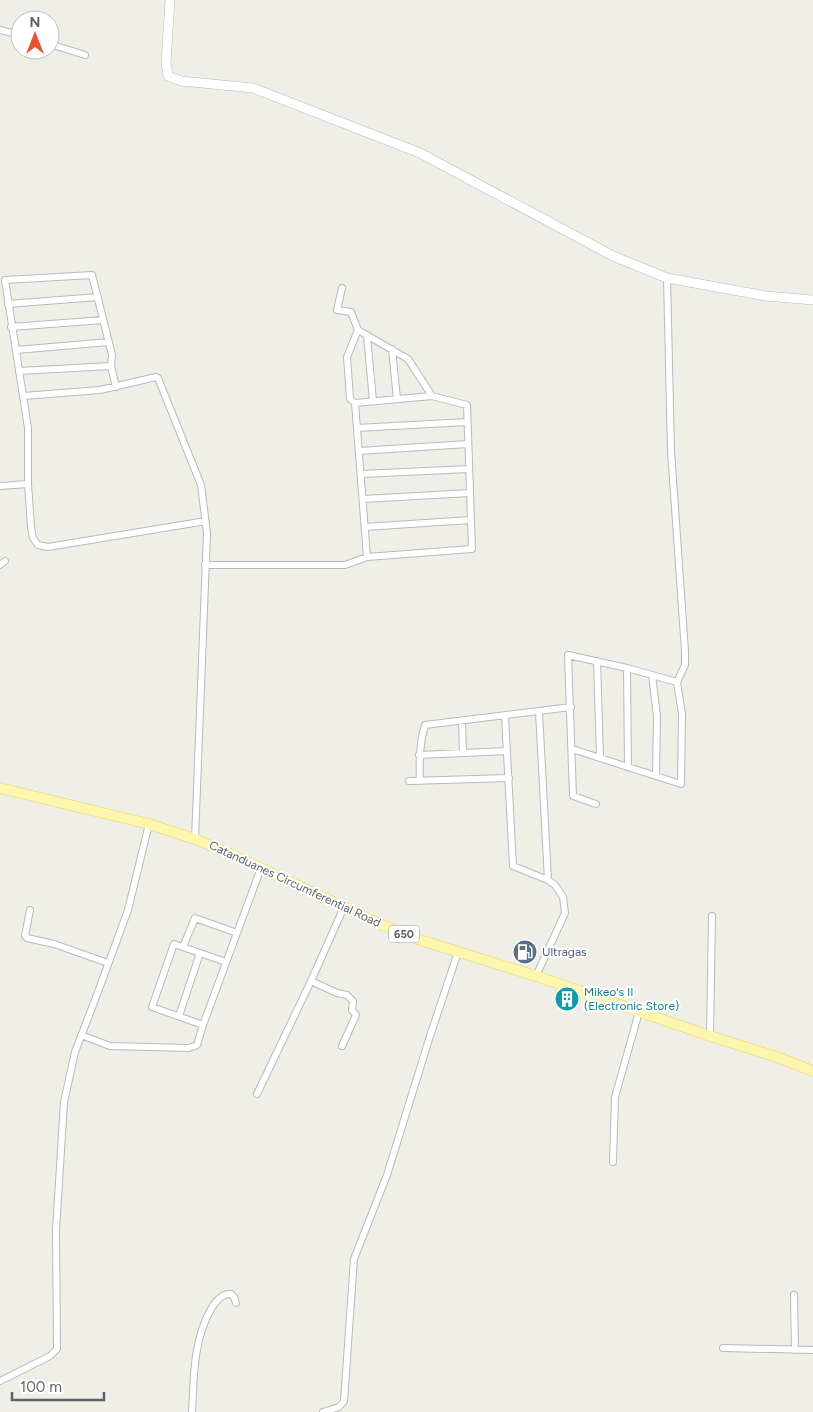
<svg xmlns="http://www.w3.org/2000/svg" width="813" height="1412" font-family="Figtree,sans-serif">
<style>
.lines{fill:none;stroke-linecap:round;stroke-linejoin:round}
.street-casing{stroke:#b7b9bd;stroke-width:8}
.secondary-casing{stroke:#b5b9be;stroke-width:10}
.primary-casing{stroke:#eed162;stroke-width:11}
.street{stroke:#fff;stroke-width:6}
.secondary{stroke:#fff;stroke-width:9}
.primary{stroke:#fdf6af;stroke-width:10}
.labels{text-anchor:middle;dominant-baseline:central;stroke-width:4;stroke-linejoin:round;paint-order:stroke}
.shield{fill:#fff;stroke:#8e9195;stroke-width:1}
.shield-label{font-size:11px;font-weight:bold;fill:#5e6267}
.street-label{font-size:12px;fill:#5e6267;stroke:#fff}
.service-label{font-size:12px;fill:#4e5e75;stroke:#fff;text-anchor:start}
.culture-label{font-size:12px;fill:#0d838f;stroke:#fff;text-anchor:start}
</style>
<rect width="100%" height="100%" fill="#f0efe7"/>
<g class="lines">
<defs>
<path id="street" d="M 0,30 L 20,35
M 50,44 L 85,55
M 667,278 L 671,451 L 685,651 L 685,665 L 677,682
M 342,288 L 337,310 L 351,312 L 358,330 L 408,359 L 432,396
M 8,304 L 98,297
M 11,327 L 103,320
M 358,330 L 347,357 L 350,399 L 355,403 L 367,557
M 367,336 L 373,401
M 392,349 L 397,399
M 16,350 L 109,342
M 111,366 L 116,387
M 19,371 L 111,366 L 112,355 L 92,275 L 5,280 L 28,428 L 28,484 L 31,527 L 33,538 L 38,545 L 48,547 L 206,521
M 23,396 L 100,390 L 156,377 L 158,378 L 201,485 L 207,533 L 195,839
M 357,428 L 467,422
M 359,451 L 468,444
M 361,474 L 469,469
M 0,486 L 28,484
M 363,499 L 470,493
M 365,527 L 471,520
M 0,565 L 5,561
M 205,565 L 345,565 L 367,557 L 472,549 L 467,405 L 432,396 L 355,403
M 597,661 L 600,757
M 627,668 L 628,766
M 652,675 L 657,716 L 656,776
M 539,712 L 548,880
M 505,716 L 513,866 L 548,880 L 555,885 L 563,897 L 565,913 L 536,976
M 462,721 L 463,753
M 572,749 L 681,784 L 682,714 L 677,682 L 627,668 L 568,655 L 573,796 L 596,804
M 419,755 L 507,751
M 409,781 L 509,778
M 420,781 C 419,762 419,744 425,725 L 571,707
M 30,910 L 25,936 L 27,938 L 54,944 L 108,963
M 183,947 L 195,918 L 237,933
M 311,981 L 337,993 L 347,995 L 353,1001 L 352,1010 L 356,1015 L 342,1046
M 179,1016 L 200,953
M 203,1025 L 152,1007 L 174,944 L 226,962
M 81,1035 L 110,1046 L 189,1048 L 197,1045 L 203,1025 L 261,868
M 710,1036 L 712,916
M 257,1094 L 311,981 L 344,907
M 613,1162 L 615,1097 L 639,1012
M 794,1295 L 795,1350
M 723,1348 L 813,1350
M 0,1381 L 50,1356 L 57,1349 L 56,1230 L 64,1102 L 75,1052 L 98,992 L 128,910 L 149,824
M 192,1412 C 194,1377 193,1341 211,1309 C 215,1302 221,1293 231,1294 L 234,1297 L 236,1303
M 323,1412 L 339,1407 L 344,1401 L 354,1259 L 387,1175 L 430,1036 L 458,952"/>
<path id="secondary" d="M 170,0 L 166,63 L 168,76 L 181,81 L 253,88 L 420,153 L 613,256 L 667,278 L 766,296 L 813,300"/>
<path id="primary" d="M 0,788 L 149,824 L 195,839 L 233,855 L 382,925 L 417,939 L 536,976 L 710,1036 L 777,1057 L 813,1071"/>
</defs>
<use href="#street" class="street-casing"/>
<use href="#secondary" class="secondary-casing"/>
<use href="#primary" class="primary-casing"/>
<use href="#street" class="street"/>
<use href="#secondary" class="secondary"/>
<use href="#primary" class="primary"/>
</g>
<defs>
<symbol id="fuel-disc" viewBox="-11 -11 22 22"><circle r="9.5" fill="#5c6f8a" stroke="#fff"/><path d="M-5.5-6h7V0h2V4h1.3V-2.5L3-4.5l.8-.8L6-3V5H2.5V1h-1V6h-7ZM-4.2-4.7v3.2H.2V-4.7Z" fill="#fff"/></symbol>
<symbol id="building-disc" viewBox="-11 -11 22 22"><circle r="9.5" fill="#0f9aa8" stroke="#fff"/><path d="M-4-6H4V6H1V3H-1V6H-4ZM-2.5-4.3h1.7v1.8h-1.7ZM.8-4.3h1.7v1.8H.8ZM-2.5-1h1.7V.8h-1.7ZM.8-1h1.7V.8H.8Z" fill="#fff"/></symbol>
</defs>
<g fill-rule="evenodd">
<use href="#fuel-disc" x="511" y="938" width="28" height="28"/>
<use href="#building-disc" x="553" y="985" width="28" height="28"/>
</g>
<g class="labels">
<rect class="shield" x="389" y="925.5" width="30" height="17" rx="4"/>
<g class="shield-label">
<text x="404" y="934">650</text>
</g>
<g class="street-label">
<text transform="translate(295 884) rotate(25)">Catanduanes Circumferential Road</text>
</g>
<g class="service-label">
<text x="542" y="952">Ultragas</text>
</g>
<g class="culture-label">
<text x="584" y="992">Mikeo's II<tspan x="584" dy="14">(Electronic Store)</tspan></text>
</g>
</g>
<g transform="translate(35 35)"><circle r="24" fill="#ffffff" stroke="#bfc0c2"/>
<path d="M0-4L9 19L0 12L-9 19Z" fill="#e65238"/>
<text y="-8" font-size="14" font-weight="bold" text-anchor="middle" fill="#5e6267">N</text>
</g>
<path d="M12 1392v8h92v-8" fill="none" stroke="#5e6267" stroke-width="2.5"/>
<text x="20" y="1392" font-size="15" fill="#5e6267" stroke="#ffffff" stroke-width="4" paint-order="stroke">100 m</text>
</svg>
